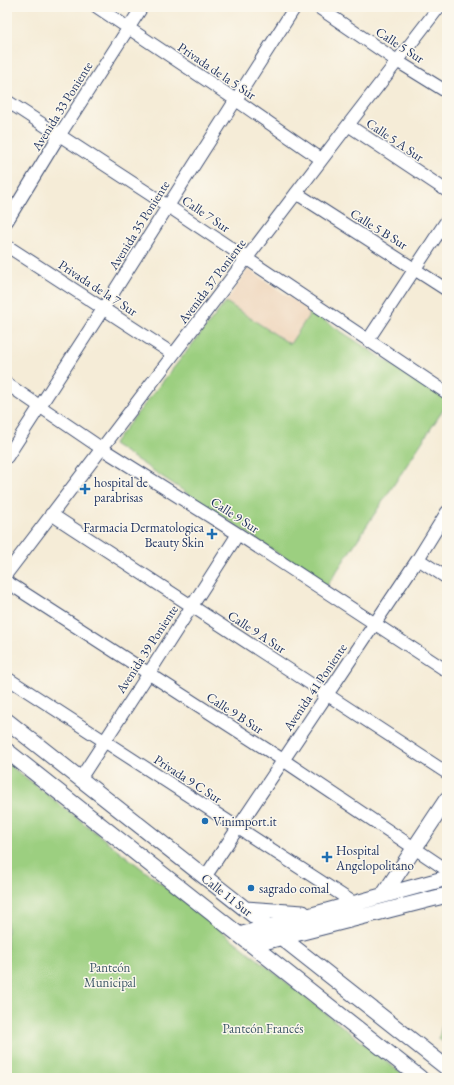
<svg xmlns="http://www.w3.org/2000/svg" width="454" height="1085" font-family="'EB Garamond',serif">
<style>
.built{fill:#efd6bc}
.green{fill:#9ccf80;stroke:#5c7f6f}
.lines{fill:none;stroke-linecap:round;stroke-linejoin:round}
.minor-casing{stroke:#3c4b70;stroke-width:14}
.major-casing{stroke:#3c4b70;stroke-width:17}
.minor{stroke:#fff;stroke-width:12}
.major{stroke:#fff;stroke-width:15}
.poi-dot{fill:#1f6fb2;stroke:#fbf7ec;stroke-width:1.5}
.labels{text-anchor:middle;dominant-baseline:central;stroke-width:3;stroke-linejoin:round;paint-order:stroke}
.street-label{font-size:13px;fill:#1b2f5e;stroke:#fbf7ec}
.poi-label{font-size:13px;fill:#1b2f5e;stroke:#fbf7ec;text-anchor:start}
.park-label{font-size:13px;fill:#3b5766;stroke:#fbf7ec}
</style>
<rect width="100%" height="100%" fill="#fbf7ec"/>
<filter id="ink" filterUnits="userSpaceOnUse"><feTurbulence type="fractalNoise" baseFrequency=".025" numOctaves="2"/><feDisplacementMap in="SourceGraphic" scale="8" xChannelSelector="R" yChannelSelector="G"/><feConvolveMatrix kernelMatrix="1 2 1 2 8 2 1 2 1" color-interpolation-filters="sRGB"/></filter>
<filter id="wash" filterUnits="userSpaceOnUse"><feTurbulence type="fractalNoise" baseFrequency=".012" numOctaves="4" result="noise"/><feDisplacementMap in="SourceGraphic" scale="16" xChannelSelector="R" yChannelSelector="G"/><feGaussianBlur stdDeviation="0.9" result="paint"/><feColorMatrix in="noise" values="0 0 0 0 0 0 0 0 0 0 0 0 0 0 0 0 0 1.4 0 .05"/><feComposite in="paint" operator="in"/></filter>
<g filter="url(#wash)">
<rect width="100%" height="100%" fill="#f5ecd7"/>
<path class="built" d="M 248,269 L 311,312 L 290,344 L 226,302 Z"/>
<path class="green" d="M 226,302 L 290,344 L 311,312 L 447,400 L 447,404 L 327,586 L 113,444 Z
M 7,763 L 256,958 L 407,1078 L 7,1078 Z
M 447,1002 L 447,1046 L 439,1039 Z"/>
</g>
<g filter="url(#ink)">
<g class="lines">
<defs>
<path id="minor" d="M 97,7 L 236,100 L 321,159
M 318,7 L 397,61 L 447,92
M 7,101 L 168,206 L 447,393
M 348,125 L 447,191
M 296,193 L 447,290
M 7,221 L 57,139 L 142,7
M 7,246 L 173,354
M 368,340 L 447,220
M 7,384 L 101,448 L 238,534 L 447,671
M 7,457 L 103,309 L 168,206 L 295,7
M 51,514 L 447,773
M 418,559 L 447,578
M 7,573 L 348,125 L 439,7
M 7,582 L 283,760 L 447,870
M 7,678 L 354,903
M 80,779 L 149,673 L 238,534
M 205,877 L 418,559 L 447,512"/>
<path id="major" d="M 7,721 L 447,1068
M 7,751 L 420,1078
M 384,894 L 447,799
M 245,909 L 303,913
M 239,935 L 447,878
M 252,945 L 447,895"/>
</defs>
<use href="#minor" class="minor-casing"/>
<use href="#major" class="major-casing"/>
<use href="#minor" class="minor"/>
<use href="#major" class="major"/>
</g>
</g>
<g class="poi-dot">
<path d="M83 483h4v4h4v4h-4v4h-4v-4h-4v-4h4z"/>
<path d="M210 528h4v4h4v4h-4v4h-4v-4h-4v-4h4z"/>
<circle cx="205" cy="821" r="4"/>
<path d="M325 851h4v4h4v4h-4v4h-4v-4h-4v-4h4z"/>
<circle cx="251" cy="888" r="4"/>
</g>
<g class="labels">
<g class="street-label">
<text transform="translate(400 45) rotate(33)">Calle 5 Sur</text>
<text transform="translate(217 71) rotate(34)">Privada de la 5 Sur</text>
<text transform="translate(62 106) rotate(-58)">Avenida 33 Poniente</text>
<text transform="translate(395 140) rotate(34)">Calle 5 A Sur</text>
<text transform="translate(206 214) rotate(34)">Calle 7 Sur</text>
<text transform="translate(139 225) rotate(-58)">Avenida 35 Poniente</text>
<text transform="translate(379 229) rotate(32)">Calle 5 B Sur</text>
<text transform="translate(212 281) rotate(-53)">Avenida 37 Poniente</text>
<text transform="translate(98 288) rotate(33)">Privada de la 7 Sur</text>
<text transform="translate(235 515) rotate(33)">Calle 9 Sur</text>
<text transform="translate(257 632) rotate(33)">Calle 9 A Sur</text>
<text transform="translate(147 649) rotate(-57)">Avenida 39 Poniente</text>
<text transform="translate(315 687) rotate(-56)">Avenida 41 Poniente</text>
<text transform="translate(235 713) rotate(33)">Calle 9 B Sur</text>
<text transform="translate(188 779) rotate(33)">Privada 9 C Sur</text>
<text transform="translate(227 895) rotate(38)">Calle 11 Sur</text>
</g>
<g class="poi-label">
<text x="94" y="482">hospital de<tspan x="94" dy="15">parabrisas</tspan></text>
<text x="204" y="527" text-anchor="end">Farmacia Dermatologica<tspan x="204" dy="15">Beauty Skin</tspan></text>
<text x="213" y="821">Vinimport.it</text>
<text x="336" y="850">Hospital<tspan x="336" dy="15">Angelopolitano</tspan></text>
<text x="259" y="888">sagrado comal</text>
</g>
<g class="park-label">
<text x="110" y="967">Panteón<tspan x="110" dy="15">Municipal</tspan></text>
<text x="263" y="1028">Panteón Francés</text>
</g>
</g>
<rect width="454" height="1085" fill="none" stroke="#fbf7ec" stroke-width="24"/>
</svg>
